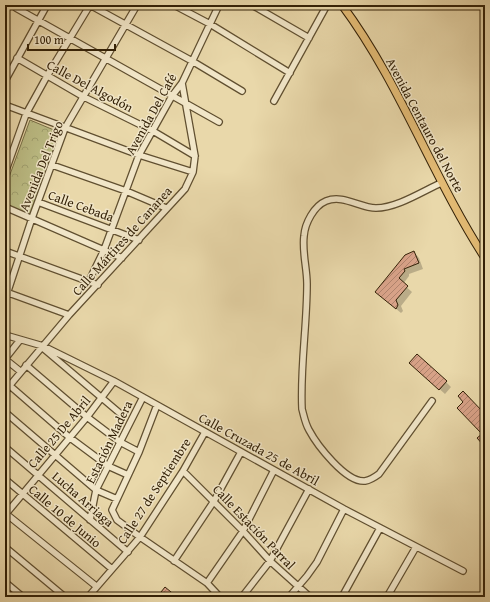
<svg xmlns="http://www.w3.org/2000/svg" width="490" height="602" font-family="'Gentium Book Plus',serif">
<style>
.park{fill:url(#park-crowns);stroke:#786f46}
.shadow{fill:#0003}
.building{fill:url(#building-hatch);stroke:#332107}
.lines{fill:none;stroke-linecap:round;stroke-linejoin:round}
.minor-casing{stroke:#604f30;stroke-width:8}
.major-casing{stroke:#332107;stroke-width:9}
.minor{stroke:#f1e6c8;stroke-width:5.5}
.major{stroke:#e4bc75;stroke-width:7}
.labels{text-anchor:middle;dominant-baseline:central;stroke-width:3;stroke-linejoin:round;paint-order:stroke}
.street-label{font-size:13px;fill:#332107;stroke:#f1e6c8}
</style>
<defs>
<pattern id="park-crowns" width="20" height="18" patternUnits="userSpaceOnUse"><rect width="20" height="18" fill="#bcbd85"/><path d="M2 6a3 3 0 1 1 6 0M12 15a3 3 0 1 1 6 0" fill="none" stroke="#a2a271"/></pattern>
<pattern id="building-hatch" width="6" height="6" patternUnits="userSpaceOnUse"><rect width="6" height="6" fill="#d9a389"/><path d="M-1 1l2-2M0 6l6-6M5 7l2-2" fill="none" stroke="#b1846e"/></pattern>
</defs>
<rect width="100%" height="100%" fill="#e9d8aa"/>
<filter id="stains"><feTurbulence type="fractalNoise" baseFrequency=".005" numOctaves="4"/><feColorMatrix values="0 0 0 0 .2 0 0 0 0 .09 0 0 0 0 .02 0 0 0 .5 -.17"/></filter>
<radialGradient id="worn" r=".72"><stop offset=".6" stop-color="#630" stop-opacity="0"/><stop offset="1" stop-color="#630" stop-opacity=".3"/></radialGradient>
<path class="park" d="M 30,120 L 61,133 L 30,214 L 5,205 L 5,188 Z"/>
<path class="shadow" d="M 414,252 L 419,258 L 423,269 L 409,274 L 409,276 L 403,284 L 412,292 L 401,306 L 403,311 L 401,313 L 382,297 Z
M 416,368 L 446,382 L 451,387 L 445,394 Z"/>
<path class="building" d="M 414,251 L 419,263 L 404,269 L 405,271 L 399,278 L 408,286 L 396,300 L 398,305 L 396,309 L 375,292 L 405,255 Z
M 417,354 L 447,381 L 439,390 L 409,363 Z
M 463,391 L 484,413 L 485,412 L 485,447 L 477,438 L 482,434 L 457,408 L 463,402 L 458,396 Z
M 165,587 L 177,597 L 157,597 Z"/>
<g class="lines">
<defs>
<path id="minor" d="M 90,5 L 192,61 L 242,91
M 174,5 L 210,24 L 290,73
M 252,5 L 309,38
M 16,8 L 219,122
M 17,58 L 84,97 L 153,131 L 195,156
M 5,81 L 47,5
M 274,101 L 327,5
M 5,105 L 139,155 L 193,172
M 52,165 L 126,191 L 166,208
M 5,173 L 26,114 L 47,76 L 90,5
M 38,202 L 139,240
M 5,207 L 122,258
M 5,251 L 98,285
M 89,281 L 104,250 L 139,155 L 172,96 L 182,83 L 219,5
M 6,292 L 69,315
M 5,300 L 32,218 L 65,128 L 137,5
M 5,335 L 43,346 L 114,381 L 344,509 L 463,571
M 44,349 L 122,415
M 5,359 L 20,340
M 5,359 L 20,371
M 26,365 L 87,417 L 120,442 L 139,452
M 9,385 L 69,437 L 108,466 L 128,475
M 5,391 L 69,315 L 185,189 L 193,172 L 195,156 L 182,83
M 432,401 L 379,474 C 375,477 371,480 365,481 C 346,483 317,445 309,430 C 305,423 304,416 302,409 C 300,368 307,326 307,284 C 307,268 302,252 304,236 C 305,223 314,206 326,201 C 343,194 360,208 376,208 C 397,208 423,191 441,183
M 157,405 L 139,452 L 112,510 L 117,520 L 140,537 L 207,583 L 220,597
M 5,412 L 96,490 L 117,499
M 5,447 L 128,552
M 183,471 L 243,531 L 270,561 L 310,597
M 5,479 L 112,569
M 5,513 L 96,586
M 5,515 L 87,417 L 114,381
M 90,520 L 96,490 L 143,397
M 5,547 L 65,597
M 174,561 L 214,501 L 241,452
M 5,582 L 23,597
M 207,583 L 243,531 L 274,470
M 88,597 L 140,537 L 183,471 L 205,432
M 242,597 L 270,561 L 309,489
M 289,597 L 307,576 L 317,562 L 344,509
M 342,597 L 380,528
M 387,597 L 416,547
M 482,597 L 485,593"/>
<path id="major" d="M 342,5 C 400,83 432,176 485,258"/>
</defs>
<use href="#minor" class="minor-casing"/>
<use href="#major" class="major-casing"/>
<use href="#minor" class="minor"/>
<use href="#major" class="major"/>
</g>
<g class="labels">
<g class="street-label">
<text transform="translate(90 86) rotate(28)">Calle Del Algodón</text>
<text transform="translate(151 114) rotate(-61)">Avenida Del Café</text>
<text transform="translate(425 125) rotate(62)">Avenida Centauro del Norte</text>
<text transform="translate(41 166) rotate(-68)">Avenida Del Trigo</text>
<text transform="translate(81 206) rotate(20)">Calle Cebada</text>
<text transform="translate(122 241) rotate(-48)">Calle Mártires de Cananea</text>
<text transform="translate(59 432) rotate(-50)">Calle 25 De Abril</text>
<text transform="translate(109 442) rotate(-64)">Estación Madera</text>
<text transform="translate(259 449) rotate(29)">Calle Cruzada 25 de Abril</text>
<text transform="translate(154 491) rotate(-57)">Calle 27 de Septiembre</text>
<text transform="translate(83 499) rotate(41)">Lucha Arriaga</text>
<text transform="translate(65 516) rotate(40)">Calle 10 de Junio</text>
<text transform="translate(254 527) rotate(46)">Calle Estación Parral</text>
</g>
</g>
<rect width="490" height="602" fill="none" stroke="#e9d8aa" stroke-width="20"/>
<rect x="6" y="6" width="478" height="590" fill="none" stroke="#332107" stroke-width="2"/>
<rect x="10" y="10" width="470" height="582" fill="none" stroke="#332107"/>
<path d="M28 44v6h87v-6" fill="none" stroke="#332107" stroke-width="2"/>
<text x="34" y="44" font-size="12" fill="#332107" stroke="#f1e6c8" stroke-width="3" paint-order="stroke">100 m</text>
<rect width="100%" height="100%" filter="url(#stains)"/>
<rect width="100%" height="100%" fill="url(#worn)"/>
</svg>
